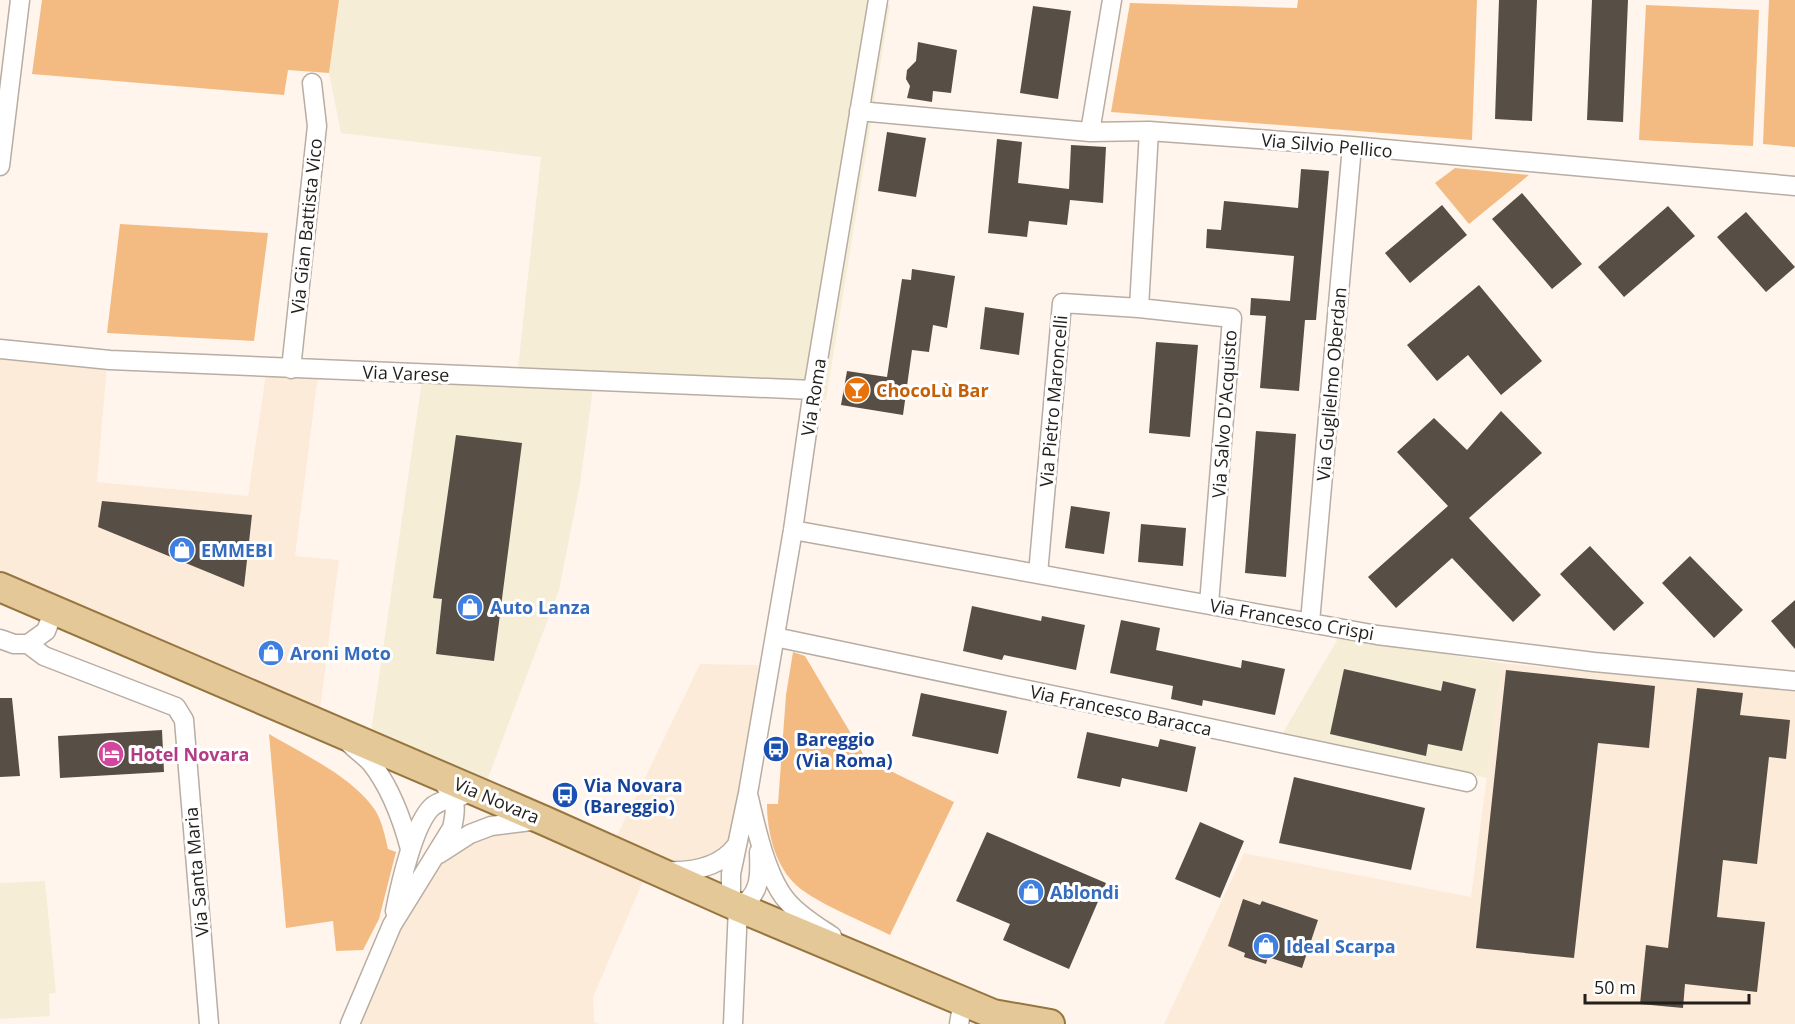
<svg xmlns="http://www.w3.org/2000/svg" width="1795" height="1024" font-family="'Open Sans',sans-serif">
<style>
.built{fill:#fdebda}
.industrial{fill:#f6edd7}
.green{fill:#f3bb82}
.building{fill:#574e45}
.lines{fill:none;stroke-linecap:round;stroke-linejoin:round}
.minor-casing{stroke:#b8ada2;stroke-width:21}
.primary-casing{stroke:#96753f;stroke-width:32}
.minor{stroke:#fff;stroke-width:18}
.primary{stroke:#e5c898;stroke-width:28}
.labels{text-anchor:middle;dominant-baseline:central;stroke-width:6;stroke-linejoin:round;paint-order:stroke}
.street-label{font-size:18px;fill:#221e1a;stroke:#fff}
.food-label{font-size:18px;font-weight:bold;fill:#c56008;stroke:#fff;text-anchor:start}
.shop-label{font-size:18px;font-weight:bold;fill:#366cbe;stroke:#fff;text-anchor:start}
.transit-label{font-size:18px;font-weight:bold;fill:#164399;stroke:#fff;text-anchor:start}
.hotel-label{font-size:18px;font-weight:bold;fill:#b23c85;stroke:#fff;text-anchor:start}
</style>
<rect width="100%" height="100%" fill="#fff5ec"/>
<path class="built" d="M 0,355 L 107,365 L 97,482 L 248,496 L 266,373 L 318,376 L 295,556 L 339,560 L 319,718 L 79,606 L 0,572 Z
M 1502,663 L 1795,692 L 1795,1024 L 1164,1024 L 1244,853 L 1471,897 Z
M 700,664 L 759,665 L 742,790 L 727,845 L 710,855 L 682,863 L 657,862 L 613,844 Z
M 543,824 L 647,872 L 593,997 L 594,1022 L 599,1024 L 359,1024 L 399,928 L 437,861 L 472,839 Z"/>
<path class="industrial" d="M 339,0 L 873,0 L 890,5 L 826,400 L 593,388 L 580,484 L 559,590 L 485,786 L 370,739 L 422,381 L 516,386 L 541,157 L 341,133 L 329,73 Z
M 1339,637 L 1502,663 L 1487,778 L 1281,736 Z
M 45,881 L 56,993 L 49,994 L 50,1016 L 0,1019 L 0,883 Z"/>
<path class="green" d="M 42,0 L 339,0 L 329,73 L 288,70 L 284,95 L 32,74 Z
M 1298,0 L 1477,0 L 1472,140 L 1111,112 L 1130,3 L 1297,8 Z
M 1769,0 L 1795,0 L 1795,147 L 1763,144 Z
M 1646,5 L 1759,10 L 1753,146 L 1639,140 Z
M 1455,168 L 1529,175 L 1469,224 L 1435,183 Z
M 120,224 L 268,233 L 254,341 L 107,333 Z
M 793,652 L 805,656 L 866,759 L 954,802 L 890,935 C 865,922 810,901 793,882 C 774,862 767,830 767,804 L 778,804 L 786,695 Z
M 269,734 C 303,754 353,777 375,810 C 382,821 385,836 388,849 L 396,852 L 379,919 L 363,950 L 336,951 L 333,921 L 286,928 Z"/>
<path class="building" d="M 1499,0 L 1537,0 L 1532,121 L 1495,119 Z
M 1592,0 L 1628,0 L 1623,122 L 1587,120 Z
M 1033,6 L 1071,11 L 1058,99 L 1020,93 Z
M 918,42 L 957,50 L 951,93 L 933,91 L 932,102 L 907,98 L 910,86 L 906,79 L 907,70 L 916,61 Z
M 887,132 L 926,138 L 916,197 L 878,191 Z
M 997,139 L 1022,142 L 1018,183 L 1069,189 L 1071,145 L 1106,147 L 1103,203 L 1070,200 L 1067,225 L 1029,221 L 1027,237 L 988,233 Z
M 1301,169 L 1329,171 L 1316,320 L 1305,320 L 1299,391 L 1260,388 L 1266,316 L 1250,315 L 1251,298 L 1290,301 L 1294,256 L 1206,248 L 1207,229 L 1221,230 L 1224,201 L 1298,208 Z
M 1522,193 L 1582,264 L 1552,289 L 1492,219 Z
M 1442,205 L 1467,235 L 1410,283 L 1385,253 Z
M 1668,206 L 1695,236 L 1624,297 L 1598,267 Z
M 1746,212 L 1795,267 L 1766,292 L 1717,237 Z
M 912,269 L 955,276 L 947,328 L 933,325 L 929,352 L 912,350 L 903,415 L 841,405 L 847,371 L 887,377 L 902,279 L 911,280 Z
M 1479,285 L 1542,361 L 1501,395 L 1468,355 L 1437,381 L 1407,345 Z
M 985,307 L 1024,313 L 1019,355 L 980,349 Z
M 1156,342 L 1198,345 L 1190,437 L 1149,433 Z
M 1501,411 L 1542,453 L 1469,518 L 1541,595 L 1513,622 L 1452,558 L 1396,608 L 1368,577 L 1448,506 L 1397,452 L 1434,418 L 1467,450 Z
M 1256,431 L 1296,434 L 1286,577 L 1245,573 Z
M 456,435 L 522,443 L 494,661 L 436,654 L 442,599 L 433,598 Z
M 102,501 L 252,515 L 244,587 L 98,527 Z
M 1071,506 L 1110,512 L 1104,554 L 1065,548 Z
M 1141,524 L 1186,528 L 1183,566 L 1138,562 Z
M 1590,546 L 1644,603 L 1614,631 L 1560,574 Z
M 1690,556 L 1743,610 L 1714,638 L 1662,583 Z
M 1795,600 L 1795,649 L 1771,621 Z
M 972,606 L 1041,621 L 1042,616 L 1085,625 L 1076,670 L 1004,655 L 1002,660 L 963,651 Z
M 1121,620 L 1160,628 L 1156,650 L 1241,668 L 1242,660 L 1285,669 L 1275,715 L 1203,700 L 1202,706 L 1171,699 L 1173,686 L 1110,673 Z
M 1344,669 L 1441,691 L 1443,681 L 1476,689 L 1462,751 L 1428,744 L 1426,756 L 1330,734 Z
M 1506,670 L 1655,686 L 1649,748 L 1598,743 L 1574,958 L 1476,948 Z
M 1697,688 L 1743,693 L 1740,715 L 1790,720 L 1786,759 L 1769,757 L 1757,864 L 1723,860 L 1717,917 L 1765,922 L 1757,992 L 1685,984 L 1683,1008 L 1640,1004 L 1646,945 L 1668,948 Z
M 921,693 L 1007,711 L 998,754 L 912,736 Z
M 0,698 L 12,698 L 20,776 L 0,777 Z
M 162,730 L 164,772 L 60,778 L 58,736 Z
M 1087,732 L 1158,747 L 1160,739 L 1196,747 L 1187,792 L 1122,778 L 1120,787 L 1077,778 Z
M 1294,777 L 1425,808 L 1411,870 L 1279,843 Z
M 1200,822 L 1244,841 L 1220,898 L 1175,879 Z
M 987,832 L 1106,883 L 1069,969 L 1003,940 L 1010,924 L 956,901 Z
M 1243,899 L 1260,905 L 1262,901 L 1318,920 L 1302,968 L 1268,957 L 1266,964 L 1244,957 L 1245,953 L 1228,946 Z"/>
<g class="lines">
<defs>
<path id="minor" d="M 859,111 L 1090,132 L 1149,131 L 1352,146 L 1795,186
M 1090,132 L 1112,0
M 0,166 L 20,0
M 1139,308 L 1232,318 L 1209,604
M 0,349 L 110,360 L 813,390
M 291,369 L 317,126 L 312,83
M 793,530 L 1377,635 L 1594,662 L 1795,681
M 1038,574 L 1062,303 L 1139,308 L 1149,131
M 1310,622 L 1352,146
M 775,637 L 1467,782
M 0,639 L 14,644 L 28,644 L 44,656 L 176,707 L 184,720 L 209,1024
M 28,644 L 46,631 L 54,610
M 350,744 C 356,750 365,756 371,763 C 391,788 402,819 410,849
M 749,798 C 756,828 767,879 788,902 C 800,916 817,926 832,936
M 439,854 L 470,834 L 491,826 L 539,820
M 667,871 C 692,872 720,867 736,846
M 738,907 L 732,901 L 731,895 L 731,874 L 748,793 L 793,530 L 813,390 L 878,0
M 738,907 C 761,896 760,875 759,852
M 395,911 C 400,886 414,822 433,806 C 441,800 455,797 464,795
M 350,1024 L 392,925 L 452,828 C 458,803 455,798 440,778
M 733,1024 L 738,907
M 959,1024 L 963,1000"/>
<path id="primary" d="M 0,587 L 543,820 L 738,907 L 993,1014 L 1050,1024"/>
</defs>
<use href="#minor" class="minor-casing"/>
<use href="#primary" class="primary-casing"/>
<use href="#minor" class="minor"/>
<use href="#primary" class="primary"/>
</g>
<defs>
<symbol id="bar-disc" viewBox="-11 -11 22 22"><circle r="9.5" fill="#e8710a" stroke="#fff"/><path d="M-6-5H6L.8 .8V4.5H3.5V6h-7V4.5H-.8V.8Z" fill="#fff"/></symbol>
<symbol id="shop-disc" viewBox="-11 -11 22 22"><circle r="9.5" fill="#3f7fe0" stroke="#fff"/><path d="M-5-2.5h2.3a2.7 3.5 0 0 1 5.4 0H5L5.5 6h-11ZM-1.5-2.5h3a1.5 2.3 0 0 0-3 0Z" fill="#fff"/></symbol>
<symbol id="bus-disc" viewBox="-11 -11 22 22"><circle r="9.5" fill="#1a4fb4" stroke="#fff"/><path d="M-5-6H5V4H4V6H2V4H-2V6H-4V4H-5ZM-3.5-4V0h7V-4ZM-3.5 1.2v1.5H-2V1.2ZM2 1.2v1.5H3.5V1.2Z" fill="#fff"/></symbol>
<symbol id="hotel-disc" viewBox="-11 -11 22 22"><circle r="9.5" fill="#d1479c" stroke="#fff"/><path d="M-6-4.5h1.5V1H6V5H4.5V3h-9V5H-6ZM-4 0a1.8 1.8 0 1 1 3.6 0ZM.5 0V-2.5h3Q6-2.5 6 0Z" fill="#fff"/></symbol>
</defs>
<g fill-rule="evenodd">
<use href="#bar-disc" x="842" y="375" width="30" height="30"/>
<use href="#shop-disc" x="167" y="535" width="30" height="30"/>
<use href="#shop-disc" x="455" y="592" width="30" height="30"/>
<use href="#shop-disc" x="256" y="638" width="30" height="30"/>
<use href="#bus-disc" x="761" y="734" width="30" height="30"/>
<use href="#hotel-disc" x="96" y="739" width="30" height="30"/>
<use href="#bus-disc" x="550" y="780" width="30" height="30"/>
<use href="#shop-disc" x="1016" y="877" width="30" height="30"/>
<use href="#shop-disc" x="1251" y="931" width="30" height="30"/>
</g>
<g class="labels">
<g class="street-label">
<text transform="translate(1327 145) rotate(5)">Via Silvio Pellico</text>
<text transform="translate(306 226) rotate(-84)">Via Gian Battista Vico</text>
<text transform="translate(406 373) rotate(2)">Via Varese</text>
<text transform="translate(1331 384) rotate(-85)">Via Guglielmo Oberdan</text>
<text transform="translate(813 397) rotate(-81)">Via Roma</text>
<text transform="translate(1053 401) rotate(-85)">Via Pietro Maroncelli</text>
<text transform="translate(1224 414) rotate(-86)">Via Salvo D'Acquisto</text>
<text transform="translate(1292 619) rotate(10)">Via Francesco Crispi</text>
<text transform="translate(1121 710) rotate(12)">Via Francesco Baracca</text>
<text transform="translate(497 800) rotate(23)">Via Novara</text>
<text transform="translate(196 872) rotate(-95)">Via Santa Maria</text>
</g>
<g class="food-label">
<text x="876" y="390">ChocoLù Bar</text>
</g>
<g class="shop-label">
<text x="201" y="550">EMMEBI</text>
<text x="490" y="607">Auto Lanza</text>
<text x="290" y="653">Aroni Moto</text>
<text x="1050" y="892">Ablondi</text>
<text x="1286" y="946">Ideal Scarpa</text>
</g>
<g class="transit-label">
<text x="796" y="739">Bareggio<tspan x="796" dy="21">(Via Roma)</tspan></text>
<text x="584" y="785">Via Novara<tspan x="584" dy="21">(Bareggio)</tspan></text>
</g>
<g class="hotel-label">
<text x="130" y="754">Hotel Novara</text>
</g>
</g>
<path d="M1585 994v9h164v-9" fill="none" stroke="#221e1a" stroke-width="3"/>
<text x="1594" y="994" font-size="18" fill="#221e1a" stroke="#ffffff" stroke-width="4.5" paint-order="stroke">50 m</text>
</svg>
